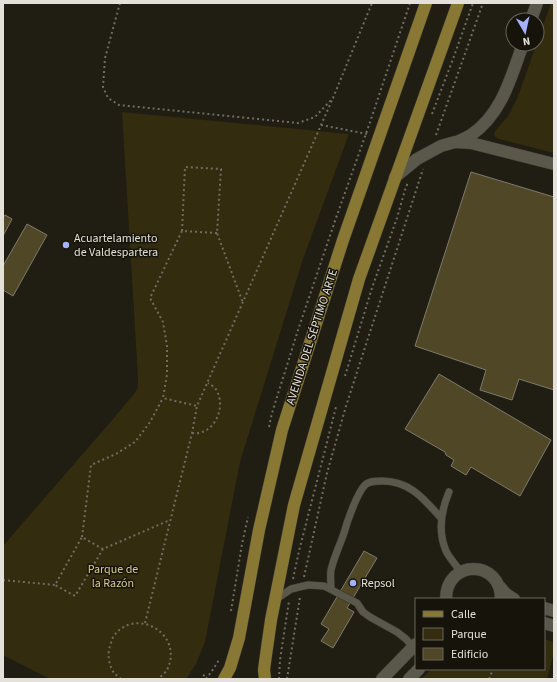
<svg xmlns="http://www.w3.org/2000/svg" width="557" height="682" font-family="'Source Sans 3',sans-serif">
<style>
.green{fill:#332c0f}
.building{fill:#4f4726;stroke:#7e7b6e}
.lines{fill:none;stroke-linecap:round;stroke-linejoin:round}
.service-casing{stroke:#393732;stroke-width:8}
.minor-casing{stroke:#393732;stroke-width:13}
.tertiary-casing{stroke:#393732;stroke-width:13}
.primary-casing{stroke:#393732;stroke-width:13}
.path{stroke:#706d64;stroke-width:2;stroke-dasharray:2 3;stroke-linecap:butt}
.service{stroke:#5a574b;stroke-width:7}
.minor{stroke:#5a574b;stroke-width:12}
.tertiary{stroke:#5a574b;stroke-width:12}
.primary{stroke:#887833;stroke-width:12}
.poi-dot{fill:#a4b1fc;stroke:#16140a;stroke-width:1.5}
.labels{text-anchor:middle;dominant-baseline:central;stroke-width:3;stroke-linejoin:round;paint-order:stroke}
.poi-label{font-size:12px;fill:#e3e1da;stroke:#16140a;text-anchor:start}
.street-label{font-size:12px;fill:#e3e1da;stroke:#16140a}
.park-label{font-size:12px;fill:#d9ca8e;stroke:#16140a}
</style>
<rect width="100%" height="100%" fill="#201d12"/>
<path class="green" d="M 551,3 L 554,3 L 554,153 L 499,139 L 495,137 L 494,134 L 496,130 L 508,116 L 517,99 Z
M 122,112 L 349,134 L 303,259 L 240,462 L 205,642 L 196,664 L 186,679 L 50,679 L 3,655 L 3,546 L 113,419 L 134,394 L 138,387 L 138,378 Z
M 544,639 L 554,642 L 554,653 L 547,679 L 421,679 L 432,669 L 544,669 Z"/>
<path class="building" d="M 471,172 L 554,197 L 554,390 L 519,379 L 512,400 L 480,390 L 486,370 L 415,346 Z
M 5,215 L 12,219 L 3,236 L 3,218 Z
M 27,224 L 47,235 L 13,296 L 3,290 L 3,266 Z
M 439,374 L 551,440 L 520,496 L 471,467 L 466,475 L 451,466 L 454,460 L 446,455 L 445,452 L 405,429 Z
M 364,551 L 377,558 L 347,608 L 354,612 L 333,648 L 321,641 L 329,629 L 321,624 Z"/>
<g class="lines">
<defs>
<path id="service" d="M 449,492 C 441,511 438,532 446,551 C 450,559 456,565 461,572
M 331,588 C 331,583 330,576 331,570 C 334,557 340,545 344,533 C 347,522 357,493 365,485 C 369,481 376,481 382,481 C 410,481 424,499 441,518
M 275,600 L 291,589 L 308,585 L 324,586 L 357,603 L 363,612 L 370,617 L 397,632 L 406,639 L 413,647"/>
<path id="minor" d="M 531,20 L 537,3
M 457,142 C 461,140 466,138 471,135 C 502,114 511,77 523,44
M 395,177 L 417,159 L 441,146 L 455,142 L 471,143 L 554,164"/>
<path id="tertiary" d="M 500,587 L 506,594 L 514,599
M 446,599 C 446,559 501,559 501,599
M 544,608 L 554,611
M 544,623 L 554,626
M 382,679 L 416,644
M 409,679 L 419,669"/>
<path id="primary" d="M 224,679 L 230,668 L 239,638 L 259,530 L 282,430 L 343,240 L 426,3
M 265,679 L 264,670 L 265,662 L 271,620 L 294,505 L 359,279 L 458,3"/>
</defs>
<use href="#service" class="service-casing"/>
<use href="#minor" class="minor-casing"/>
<use href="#tertiary" class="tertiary-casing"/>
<use href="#primary" class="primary-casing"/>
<path class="path" d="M 120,3 L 105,58 L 103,87 L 108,98 L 119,105 L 298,123 L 315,117 L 333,98 L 372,3
M 432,114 L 453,59 L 473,3
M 321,125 L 367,134
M 436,135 L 483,3
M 182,231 L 150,298 L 163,322 L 167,346 L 167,374 L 163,398 L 197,406
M 217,233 L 182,231 L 185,167 L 221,169 L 217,233 L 243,303
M 345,376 L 372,288 L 397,218 L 405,190 L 408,182
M 269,427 L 272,413 L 299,327 L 336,218 L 368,128 L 410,3
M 192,433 C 214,436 226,408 217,391 C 215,387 211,385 208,383
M 82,537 L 91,465 L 116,454 L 135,442 L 150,422 L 163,398
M 103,549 L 82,537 L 55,585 L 75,596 L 103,549 L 170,520
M 304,577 L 327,473 L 346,406 L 423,169
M 293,579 L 299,551 L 336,407
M 3,580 L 55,585
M 231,611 L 242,544 L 248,517
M 145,623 L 192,433 L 197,406 L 333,98
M 203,675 L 205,676
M 121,679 C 119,677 116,675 114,673 C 109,666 107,654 110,646 C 111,643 112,640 113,637 C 135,605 185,634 167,670 C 165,673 161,676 159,679
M 206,679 L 212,671 L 219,660
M 279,679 L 280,660 L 289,601
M 287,679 L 300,597
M 489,679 L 493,669"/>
<use href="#service" class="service"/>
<use href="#minor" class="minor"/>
<use href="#tertiary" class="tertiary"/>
<use href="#primary" class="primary"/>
</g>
<g class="poi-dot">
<circle cx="66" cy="245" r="4"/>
<circle cx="353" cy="583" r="4"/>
</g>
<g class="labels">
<g class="poi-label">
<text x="74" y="238">Acuartelamiento<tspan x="74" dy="14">de Valdespartera</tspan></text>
<text x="361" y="583">Repsol</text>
</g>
<g class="street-label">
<text transform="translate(312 337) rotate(-72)">AVENIDA DEL SÉPTIMO ARTE</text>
</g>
<g class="park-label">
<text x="113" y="569">Parque de<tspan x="113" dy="14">la Razón</tspan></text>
</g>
</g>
<rect width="557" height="682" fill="none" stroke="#e3e1da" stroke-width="8"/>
<rect x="415" y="598" width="130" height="72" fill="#16140a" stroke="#68665d"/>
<rect x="423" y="611" width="20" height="6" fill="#887833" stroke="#68665d"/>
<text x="451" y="618" font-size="12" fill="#e3e1da">Calle</text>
<rect x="423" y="628" width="20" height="12" fill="#332c0f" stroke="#68665d"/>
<text x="451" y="638" font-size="12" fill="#e3e1da">Parque</text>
<rect x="423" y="648" width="20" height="12" fill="#4f4726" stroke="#68665d"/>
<text x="451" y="658" font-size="12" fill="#e3e1da">Edificio</text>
<g transform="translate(525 32) rotate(171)"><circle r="19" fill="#16140a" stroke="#68665d"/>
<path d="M0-3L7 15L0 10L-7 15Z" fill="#a4b1fc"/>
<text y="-6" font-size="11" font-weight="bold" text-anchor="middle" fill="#e3e1da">N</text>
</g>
</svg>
